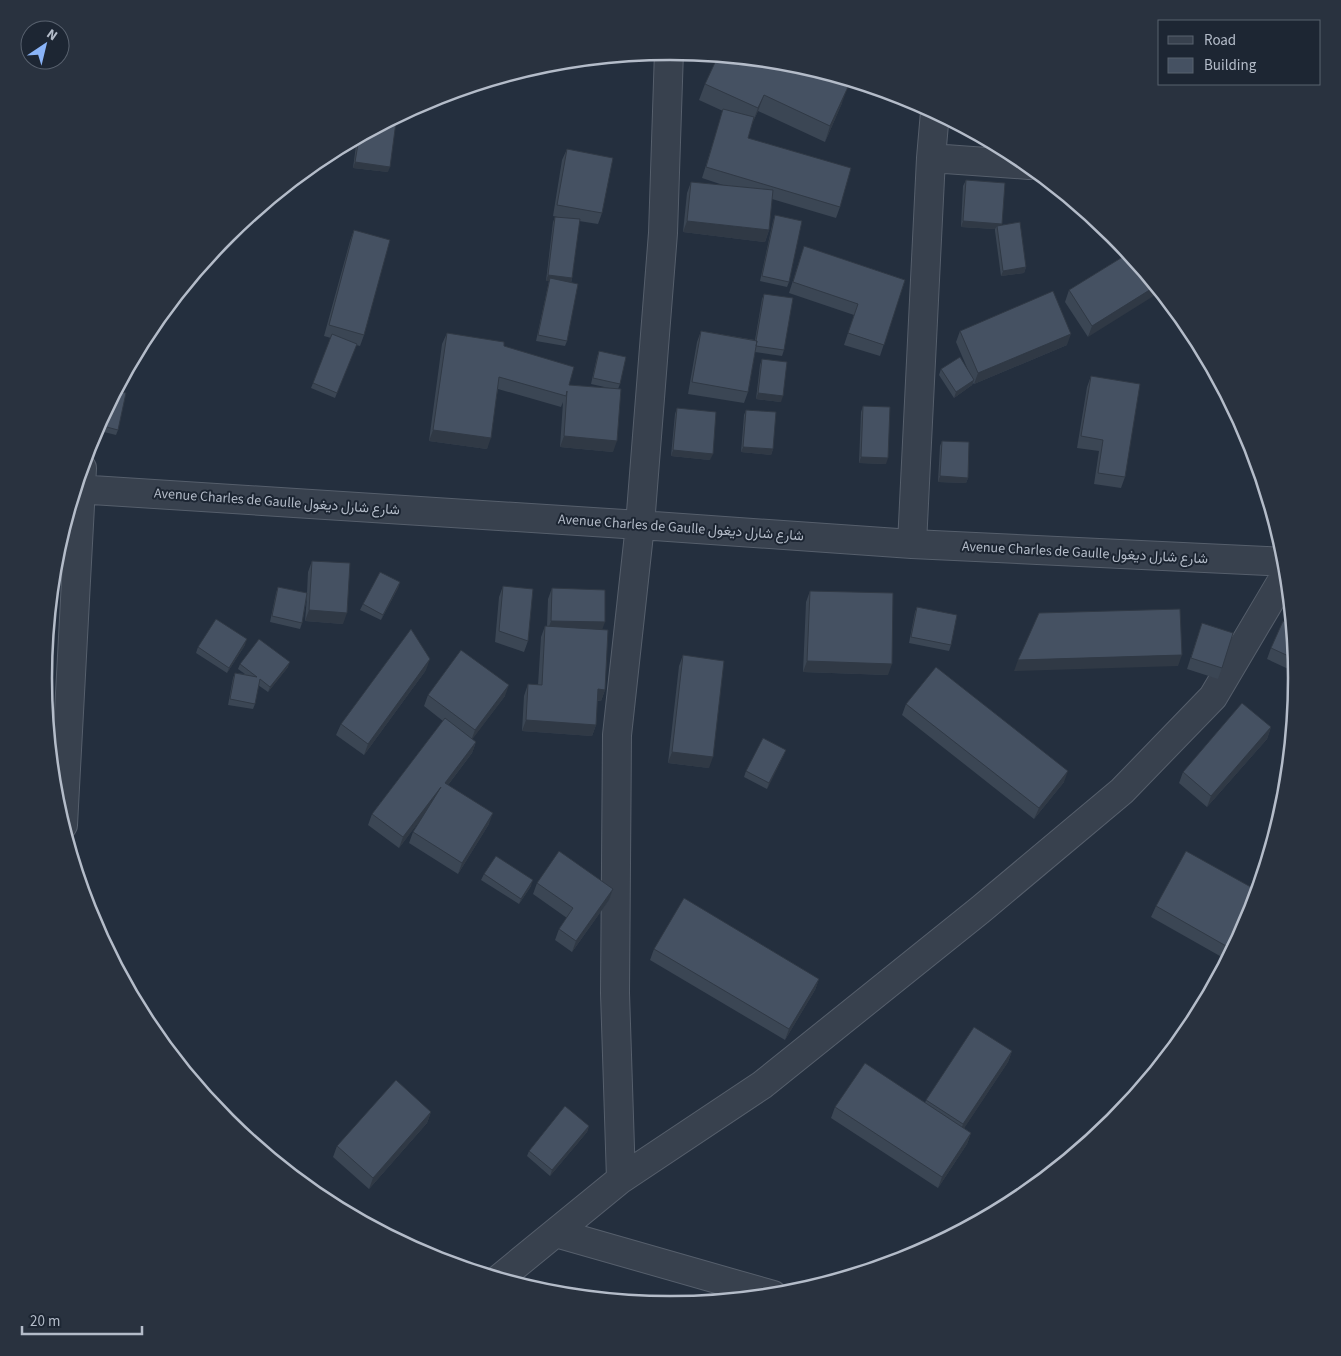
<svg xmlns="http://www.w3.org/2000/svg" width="1341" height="1356" font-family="'Source Sans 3',Vazirmatn,sans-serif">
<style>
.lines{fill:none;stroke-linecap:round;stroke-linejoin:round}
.minor-casing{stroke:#565f6c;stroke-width:30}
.minor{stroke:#38414e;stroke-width:28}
.wall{fill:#3b4654}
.shaded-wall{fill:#303945}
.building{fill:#455162;stroke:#303945}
.labels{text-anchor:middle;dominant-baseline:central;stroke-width:4;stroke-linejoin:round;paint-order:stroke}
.street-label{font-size:14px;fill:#b4bcc9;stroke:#1d2633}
.rim{fill:none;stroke:#b4bcc9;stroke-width:2.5}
</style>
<rect width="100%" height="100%" fill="#242f3e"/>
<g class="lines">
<defs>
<path id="minor" d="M 931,158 L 1029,165
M 76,489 L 640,525 L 912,544 L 1286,562
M 912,544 L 931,158 L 935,112
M 63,825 L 82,468
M 621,1179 L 615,993 L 617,735 L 640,525 L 663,233 L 669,51
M 556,1233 L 773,1295
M 500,1278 L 621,1179 L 762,1085 L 980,910 L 1122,791 L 1213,697 L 1287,572"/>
</defs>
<use href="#minor" class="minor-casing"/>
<use href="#minor" class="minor"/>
</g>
<path class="wall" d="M 705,84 L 842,103 L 825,142 L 758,111 L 752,124 L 748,138 L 840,207 L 836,218 L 772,199 L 769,230 L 765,242 L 683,232 L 687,193 L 691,182 L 726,186 L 702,178 L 723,111 L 699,100 Z
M 390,121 L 388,172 L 353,168 L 357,138 Z
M 567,149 L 602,213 L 598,224 L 579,221 L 572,278 L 571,283 L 567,341 L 565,346 L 536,341 L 549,281 L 546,281 L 553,222 L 555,217 L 562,218 L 553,216 L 562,160 Z
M 966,180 L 1002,225 L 1026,267 L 1024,273 L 1001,276 L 995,231 L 995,229 L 961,227 L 963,186 Z
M 775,215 L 789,282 L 787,287 L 760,281 L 773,221 Z
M 354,230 L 364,335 L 360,346 L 356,345 L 335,398 L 311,388 L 331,338 L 324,336 L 350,241 Z
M 804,246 L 905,280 L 880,356 L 844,345 L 854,315 L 789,293 Z
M 1129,253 L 1088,337 L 1065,302 L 1069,290 Z
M 764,294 L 784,350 L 782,356 L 755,352 L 748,392 L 744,403 L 688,394 L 697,342 L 701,331 L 755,340 L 762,299 Z
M 960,331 L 1067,345 L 974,384 L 973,383 L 972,385 L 954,398 L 939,375 L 941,369 L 968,370 L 956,342 Z
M 447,333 L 504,346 L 569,385 L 609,388 L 591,384 L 597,357 L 599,351 L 620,384 L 618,389 L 613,452 L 560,447 L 563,402 L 561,407 L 498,389 L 487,449 L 429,441 L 442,344 Z
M 762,359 L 781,402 L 756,399 L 760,365 Z
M 1091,376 L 1125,477 L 1121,488 L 1094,484 L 1099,451 L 1077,448 L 1087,387 Z
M 117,391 L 118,430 L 116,435 L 96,430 Z
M 863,406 L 886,464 L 859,463 L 861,412 Z
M 677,408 L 710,460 L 671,456 L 675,414 Z
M 746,410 L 773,449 L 771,455 L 741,452 L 744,415 Z
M 942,441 L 968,478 L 966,483 L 938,482 L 940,446 Z
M 312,561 L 343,624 L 305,621 L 307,597 L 302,623 L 300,629 L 270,622 L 276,593 L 278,587 L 307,593 L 308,572 Z
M 400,582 L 398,588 L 381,620 L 360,610 L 363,604 Z
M 503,586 L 528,641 L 524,652 L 495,642 L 499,597 Z
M 552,588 L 602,630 L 605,690 L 601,701 L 597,701 L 596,725 L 592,736 L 522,731 L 524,696 L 528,684 L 538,685 L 541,637 L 545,626 L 547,626 L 548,599 Z
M 810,591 L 888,675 L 803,672 L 806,602 Z
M 917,607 L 951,645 L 949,651 L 909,643 L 915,612 Z
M 1202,623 L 1222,668 L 1218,679 L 1187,669 Z
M 1292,625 L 1297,673 L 1267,659 L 1271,648 Z
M 245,645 L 227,673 L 196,653 L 198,647 Z
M 683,655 L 709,768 L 668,763 L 679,666 Z
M 240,664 L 288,667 L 268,692 L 258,685 L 255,704 L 253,709 L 228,705 L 233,678 L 235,673 L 245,674 L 238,669 Z
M 426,670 L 364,755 L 336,735 L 341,724 Z
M 428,695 L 505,696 L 472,739 L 476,742 L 472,753 L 448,785 L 489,824 L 458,874 L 409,843 L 413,832 L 423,816 L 399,848 L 368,825 L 372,814 L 443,721 L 424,706 Z
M 906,704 L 1064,782 L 1034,819 L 902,715 Z
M 1271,727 L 1267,739 L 1207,807 L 1179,783 L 1183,772 Z
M 786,750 L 767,789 L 744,777 L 746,771 Z
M 484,874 L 531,886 L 519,904 L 481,880 Z
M 537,883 L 613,889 L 609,900 L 572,952 L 555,940 L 559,929 L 567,918 L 533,894 Z
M 1156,906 L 1249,918 L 1227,960 L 1151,917 Z
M 654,949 L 819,979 L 815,990 L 785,1040 L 650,960 Z
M 1012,1051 L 1008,1062 L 964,1128 L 971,1133 L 967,1144 L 938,1188 L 831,1118 L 835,1107 L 925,1103 L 926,1100 Z
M 431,1112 L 427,1123 L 369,1189 L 333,1157 L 337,1146 Z
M 589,1126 L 587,1132 L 550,1176 L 527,1156 L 529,1151 Z"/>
<path class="shaded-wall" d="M 848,87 L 842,103 L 825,142 L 830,126 Z
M 764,95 L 758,111 L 752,124 L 758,108 Z
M 355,162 L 390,167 L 388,172 L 353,168 Z
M 687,221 L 769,230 L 765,242 L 683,232 Z
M 963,221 L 1002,224 L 1000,229 L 997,226 L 995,229 L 961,227 Z
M 1026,267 L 1024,273 L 1001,276 L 1003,271 Z
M 548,275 L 572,278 L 570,284 L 550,278 L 549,281 L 546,281 Z
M 1156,286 L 1160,292 L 1088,337 L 1092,326 Z
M 1071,334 L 1067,345 L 974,384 L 978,373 Z
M 974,380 L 972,385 L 954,398 L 956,392 Z
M 758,393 L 783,396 L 781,402 L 756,399 Z
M 433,430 L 491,438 L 487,449 L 429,441 Z
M 564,436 L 617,441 L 613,452 L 560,447 Z
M 743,447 L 773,449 L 771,455 L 741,452 Z
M 673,450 L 713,454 L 710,460 L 671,456 Z
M 861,457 L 888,458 L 886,464 L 859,463 Z
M 940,476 L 968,478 L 966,483 L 938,482 Z
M 400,582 L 398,588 L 381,620 L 383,615 Z
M 309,610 L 347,613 L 343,624 L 305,621 Z
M 551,621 L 605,622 L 601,633 L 547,632 Z
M 247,639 L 245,645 L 227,673 L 229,668 Z
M 1182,655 L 1178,666 L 1014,671 L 1018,660 Z
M 430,659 L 426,670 L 364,755 L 368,744 Z
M 807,661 L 892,664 L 888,675 L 803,672 Z
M 290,662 L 288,667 L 268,692 L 270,687 Z
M 509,685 L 505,696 L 471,741 L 475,730 Z
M 598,689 L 605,690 L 601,701 L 594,700 Z
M 526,720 L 596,725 L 592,736 L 522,731 Z
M 1271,727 L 1267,739 L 1207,807 L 1211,796 Z
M 476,742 L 472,753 L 441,794 L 445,783 Z
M 786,750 L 784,755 L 767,789 L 769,783 Z
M 672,752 L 713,757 L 709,768 L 668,763 Z
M 1068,771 L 1064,782 L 1034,819 L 1039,808 Z
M 441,787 L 437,798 L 399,848 L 403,837 Z
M 493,813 L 489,824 L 458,874 L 462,863 Z
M 533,880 L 531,886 L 519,904 L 521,899 Z
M 613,889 L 609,900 L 572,952 L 576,941 Z
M 819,979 L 815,990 L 785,1040 L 789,1029 Z
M 1012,1051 L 1008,1062 L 959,1136 L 963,1124 Z
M 431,1112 L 427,1123 L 369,1189 L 373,1178 Z
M 589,1126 L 587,1132 L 550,1176 L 552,1170 Z
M 971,1133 L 967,1144 L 938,1188 L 942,1177 Z"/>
<path class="building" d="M 718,56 L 793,63 L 800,66 L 848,87 L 830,126 L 764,95 L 758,108 L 705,84 Z
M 723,109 L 754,117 L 748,138 L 851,168 L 840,207 L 706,167 Z
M 390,121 L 396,122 L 390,167 L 355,162 L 359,138 Z
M 567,149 L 613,158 L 602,213 L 557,205 Z
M 966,180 L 1005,183 L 1002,224 L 963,221 Z
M 691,182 L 773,190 L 769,230 L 687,221 Z
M 775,215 L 802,221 L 789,282 L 762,276 Z
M 555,217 L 580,219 L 572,278 L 548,275 Z
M 1020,222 L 1026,267 L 1003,271 L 997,226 Z
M 354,230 L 390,240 L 364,335 L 329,325 Z
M 804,246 L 905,280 L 884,345 L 848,333 L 858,304 L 793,282 Z
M 1129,253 L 1156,286 L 1092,326 L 1069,290 Z
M 550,278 L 578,284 L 567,341 L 538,335 Z
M 1053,291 L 1071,334 L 978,373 L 960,331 Z
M 764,294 L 793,298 L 784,350 L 756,346 L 757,341 L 756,341 Z
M 701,331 L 757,341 L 748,392 L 692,382 Z
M 447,333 L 504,342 L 504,346 L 574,367 L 569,385 L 621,389 L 617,441 L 564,436 L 567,391 L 566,396 L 499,377 L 491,438 L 433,430 Z
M 332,334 L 357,344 L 337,393 L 313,383 Z
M 599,351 L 626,357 L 620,384 L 593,378 Z
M 960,357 L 974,380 L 956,392 L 941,369 Z
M 762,359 L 787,362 L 783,396 L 758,393 Z
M 1091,376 L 1140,384 L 1125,477 L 1098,473 L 1103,440 L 1081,436 Z
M 117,391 L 126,393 L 118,430 L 99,425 Z
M 863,406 L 890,407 L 888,458 L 861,457 Z
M 677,408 L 716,412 L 713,454 L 673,450 Z
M 746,410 L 776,412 L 773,449 L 743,447 Z
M 942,441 L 969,442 L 968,478 L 940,476 Z
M 312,561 L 350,563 L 347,613 L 309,610 Z
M 380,572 L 400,582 L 383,615 L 363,604 Z
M 503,586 L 533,589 L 528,641 L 499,631 Z
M 278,587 L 307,593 L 302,623 L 272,616 Z
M 552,588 L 605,590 L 605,622 L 551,621 Z
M 810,591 L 893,593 L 892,664 L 807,661 Z
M 917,607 L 957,615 L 951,645 L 911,637 Z
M 1180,609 L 1182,655 L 1018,660 L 1039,613 Z
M 216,619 L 247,639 L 229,668 L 198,647 Z
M 1283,621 L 1292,625 L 1295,659 L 1271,648 Z
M 1202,623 L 1233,633 L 1222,668 L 1191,658 Z
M 545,626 L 608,630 L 605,690 L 598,689 L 596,725 L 526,720 L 528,684 L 542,685 Z
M 411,629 L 430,659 L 368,744 L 341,724 Z
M 259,639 L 290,662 L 270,687 L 260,679 L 255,704 L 230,699 L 235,673 L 257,677 L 240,664 Z
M 461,650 L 509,685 L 475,730 L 428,695 Z
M 683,655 L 724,661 L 713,757 L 672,752 Z
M 936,667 L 1068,771 L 1039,808 L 906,704 Z
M 1242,703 L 1271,727 L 1211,796 L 1183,772 Z
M 445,718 L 476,742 L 445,783 L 493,813 L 462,863 L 413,832 L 441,787 L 403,837 L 372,814 Z
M 763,738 L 786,750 L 769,783 L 746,771 Z
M 559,851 L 613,889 L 576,941 L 559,929 L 573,908 L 537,883 Z
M 1186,851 L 1258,891 L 1249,918 L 1233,950 L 1156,906 Z
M 496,856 L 533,880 L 521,899 L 484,874 Z
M 684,898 L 819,979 L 789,1029 L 654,949 Z
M 974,1027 L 1012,1051 L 963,1124 L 926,1100 Z
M 865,1063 L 971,1133 L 942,1177 L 835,1107 Z
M 396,1080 L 431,1112 L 373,1178 L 337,1146 Z
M 565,1106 L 589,1126 L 552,1170 L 529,1151 Z"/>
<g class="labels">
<g class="street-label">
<text transform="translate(277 502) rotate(4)">Avenue Charles de Gaulle شارع شارل ديغول</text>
<text transform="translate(681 528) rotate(4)">Avenue Charles de Gaulle شارع شارل ديغول</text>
<text transform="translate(1085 553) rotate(3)">Avenue Charles de Gaulle شارع شارل ديغول</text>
</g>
</g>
<path d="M0 0H1341V1356H0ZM52 678a618 618 0 1 1 1236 0a618 618 0 1 1-1236 0Z" fill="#29323f" fill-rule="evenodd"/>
<path class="rim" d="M52 678a618 618 0 1 1 1236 0a618 618 0 1 1-1236 0Z"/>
<rect x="1158" y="20" width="162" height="65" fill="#1d2633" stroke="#59626f"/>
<rect x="1168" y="36" width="25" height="8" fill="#38414e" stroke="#59626f"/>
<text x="1204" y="45" font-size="15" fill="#b4bcc9">Road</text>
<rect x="1168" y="58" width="25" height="15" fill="#455162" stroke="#59626f"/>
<text x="1204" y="70" font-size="15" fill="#b4bcc9">Building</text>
<g transform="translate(45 45) rotate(35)"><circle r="24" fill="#1d2633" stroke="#59626f"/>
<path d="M0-4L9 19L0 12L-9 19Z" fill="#8ab4f8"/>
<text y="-8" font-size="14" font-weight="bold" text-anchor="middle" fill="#b4bcc9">N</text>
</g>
<path d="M22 1326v8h120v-8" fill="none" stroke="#b4bcc9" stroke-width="2.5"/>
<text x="30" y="1326" font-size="15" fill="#b4bcc9" stroke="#1d2633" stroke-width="4" paint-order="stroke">20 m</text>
</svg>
